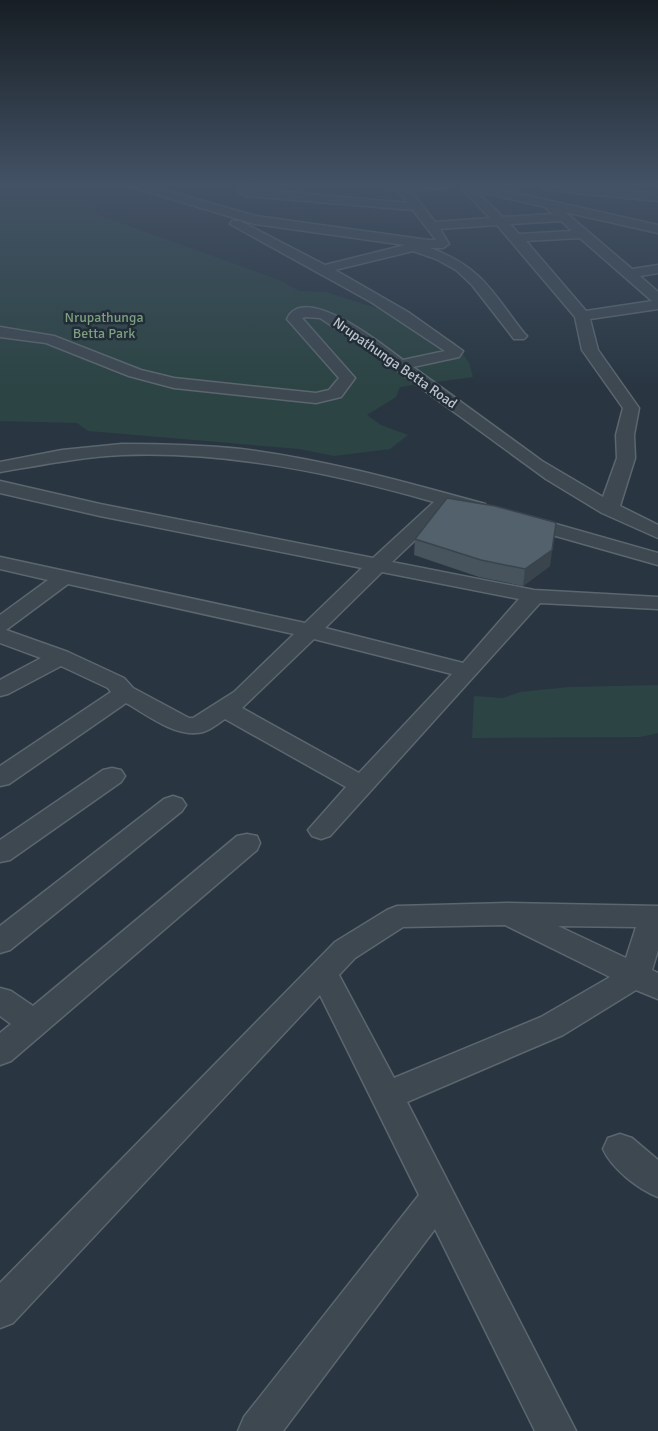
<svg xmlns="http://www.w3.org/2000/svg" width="658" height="1431" font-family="Signika,sans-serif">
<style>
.green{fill:#2c4444}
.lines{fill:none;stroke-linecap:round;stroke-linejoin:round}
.minor-casing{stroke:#5c666f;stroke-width:3}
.minor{fill:#3d4851;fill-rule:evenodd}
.wall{fill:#47535d}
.shaded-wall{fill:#3a444c}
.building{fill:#53616c;stroke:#3a444c;stroke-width:1.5}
.labels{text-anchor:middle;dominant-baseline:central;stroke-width:5;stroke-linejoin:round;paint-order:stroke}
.far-park-label{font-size:14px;fill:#7b9f7f;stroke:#222d37}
.far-street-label{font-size:14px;fill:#bbc3cb;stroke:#222d37}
</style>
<rect width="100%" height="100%" fill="#293642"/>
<path class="green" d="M 0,185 L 66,185 L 80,194 L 99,215 L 282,281 L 299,291 L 326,292 L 418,321 L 456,343 L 469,363 L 473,377 L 400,387 L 396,397 L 367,415 L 381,425 L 408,435 L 390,449 L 334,456 L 299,449 L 88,431 L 77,423 L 0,421 Z
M 658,685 L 658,733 L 640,737 L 472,738 L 474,696 L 503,698 L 520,692 L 569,687 Z"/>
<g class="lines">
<defs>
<path id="minor" d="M 129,185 L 146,185 L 256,216 L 428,240 L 436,240 L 413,210 L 245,196 L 239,192 L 245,188 L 407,203 L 398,190 L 385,189 L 385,185 L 454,185 L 448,188 L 410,190 L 435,222 L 490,218 L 458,185 L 480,185 L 658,225 L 658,233 L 565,212 L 632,269 L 658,265 L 658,273 L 640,276 L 658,292 L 658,309 L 590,319 L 598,350 L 639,408 L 634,435 L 635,458 L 620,506 L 658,525 L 658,538 L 602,513 L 546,479 L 369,350 L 320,318 L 306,317 L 302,318 L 355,378 L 341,397 L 316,403 L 174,388 L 129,376 L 46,343 L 0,337 L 0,327 L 54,336 L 141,370 L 174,378 L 316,393 L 329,390 L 339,378 L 287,319 C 304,281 384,346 403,360 L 445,351 L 371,302 L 230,224 L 232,221 L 240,221 L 325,265 L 405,245 L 255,224 L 131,187 ZM 476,191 L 545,207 L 553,214 L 503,217 ZM 561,221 L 572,231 L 519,234 L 510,224 ZM 497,225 L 575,317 L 582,350 L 623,408 L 616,435 L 617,458 L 603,497 L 542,461 L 413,367 L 459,357 L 463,351 L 408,312 L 335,270 L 413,251 L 436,259 L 456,270 L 472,285 L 514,339 L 524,339 L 527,336 L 524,333 C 492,292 482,267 430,248 L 443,248 L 449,244 L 440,229 ZM 580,238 L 652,301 L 586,311 L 526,241 Z
M 543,185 L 658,193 L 658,201 L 547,190 L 543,189 Z
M 122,444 C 162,444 201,445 241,449 C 323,459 405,482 485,504 L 488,508 L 485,512 L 478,514 L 451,506 L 392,562 L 534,590 L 658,597 L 658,609 L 540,603 L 330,836 L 321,839 L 312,836 L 308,830 L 346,787 L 225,719 C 216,725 207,733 196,733 C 172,735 146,714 126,703 L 9,784 L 0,786 L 0,766 L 111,692 L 108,688 L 61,666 L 8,694 L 0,696 L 0,680 L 41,658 L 0,643 L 0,615 L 48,580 L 0,569 L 0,557 L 305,623 L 362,568 L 100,516 L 0,493 L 0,481 L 100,504 L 373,558 L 434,502 C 333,473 228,451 122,455 C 81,457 41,465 0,472 L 0,462 L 62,450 ZM 382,572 L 519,599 L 463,663 L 325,628 ZM 68,584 L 294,634 L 234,692 L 193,718 L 189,718 L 133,688 L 124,678 L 68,652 L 6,630 ZM 314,639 L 452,674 L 359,773 L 242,708 Z
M 524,515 L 658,553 L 658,565 L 517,525 L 514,521 L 517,517 Z
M 112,768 L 121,770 L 125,776 L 121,782 L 10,860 L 0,862 L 0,840 L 103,770 Z
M 173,796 L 182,799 L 186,805 L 182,811 L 10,950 L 0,953 L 0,926 L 164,799 Z
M 247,834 L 257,836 L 260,843 L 257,850 L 11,1061 L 0,1065 L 0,1033 L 11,1024 L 0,1016 L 0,988 L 11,991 L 33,1006 L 237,836 Z
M 508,903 L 658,906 L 658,950 L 652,970 L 658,973 L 658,999 L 636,990 L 563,1035 L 407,1102 L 576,1431 L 535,1431 L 435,1229 L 283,1431 L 238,1431 L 244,1417 L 419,1195 L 320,995 L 13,1323 L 0,1328 L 0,1283 L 335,942 L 387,910 L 397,906 ZM 505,925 L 610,977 L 541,1017 L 394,1078 L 339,975 L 355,958 L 403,927 ZM 558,926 L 636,927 L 626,958 Z
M 620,1134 L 632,1138 L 658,1160 L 658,1197 C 638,1189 612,1169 603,1149 L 608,1138 Z"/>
</defs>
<use href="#minor" class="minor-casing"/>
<use href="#minor" class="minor"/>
</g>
<path class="wall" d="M 415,539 L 550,566 L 523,586 L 479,577 L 414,555 Z"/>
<path class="shaded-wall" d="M 556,523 L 550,566 L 523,586 L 525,569 Z"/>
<path class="building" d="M 447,498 L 495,506 L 554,522 L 556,523 L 552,550 L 525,569 L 481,560 L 415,539 Z"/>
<linearGradient id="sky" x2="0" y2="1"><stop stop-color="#171e24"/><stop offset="0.48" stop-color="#435265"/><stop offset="1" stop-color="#435265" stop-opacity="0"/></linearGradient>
<rect width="658" height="385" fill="url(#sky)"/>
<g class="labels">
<g class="far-park-label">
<text x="104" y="317">Nrupathunga<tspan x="104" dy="16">Betta Park</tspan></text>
</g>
<g class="far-street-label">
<text transform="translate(395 363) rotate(35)">Nrupathunga Betta Road</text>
</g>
</g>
</svg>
